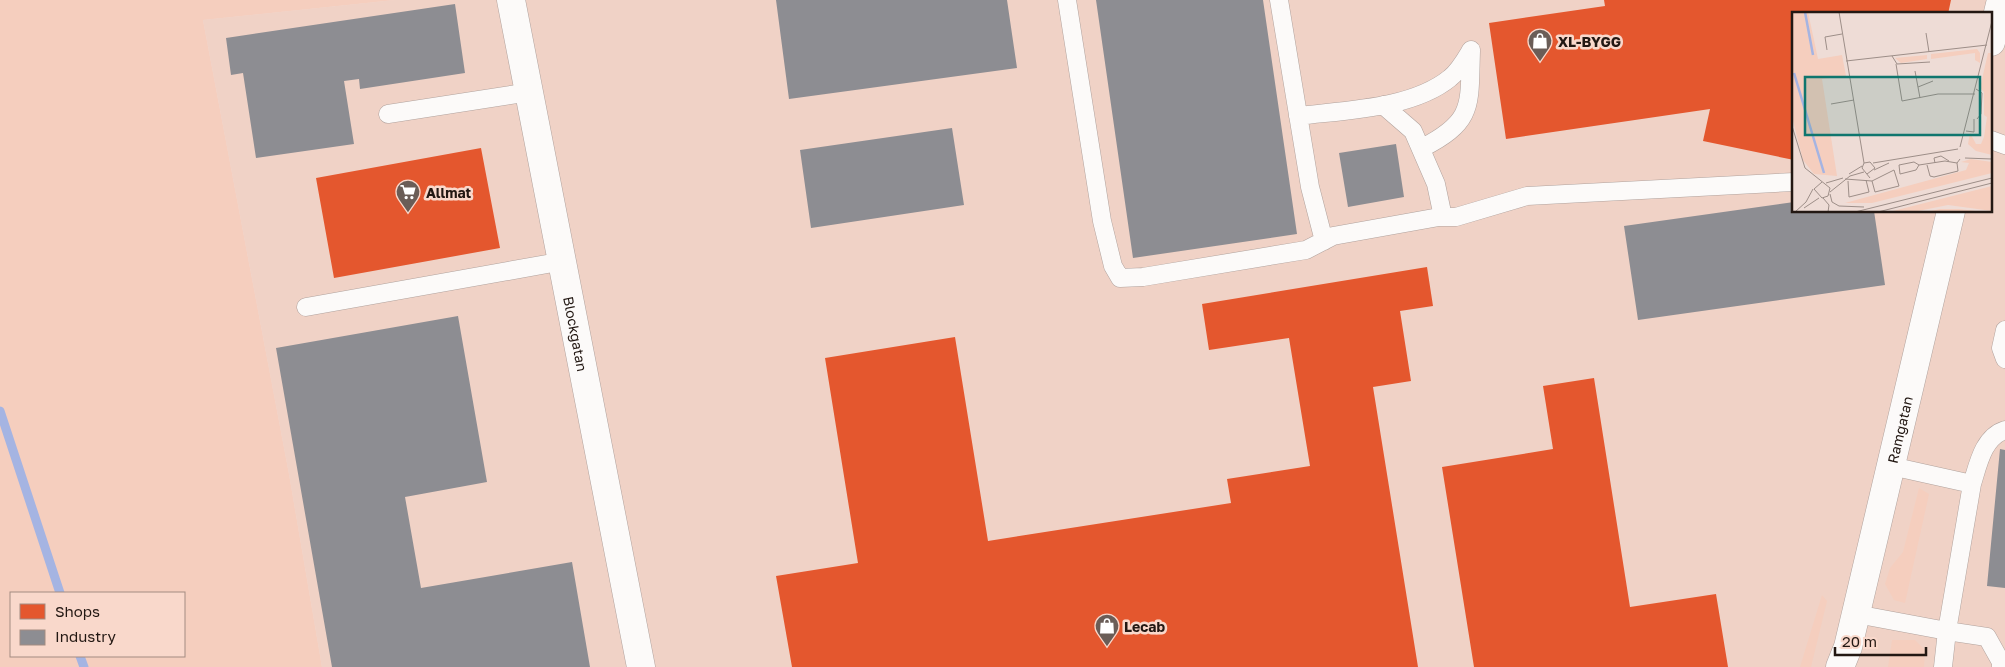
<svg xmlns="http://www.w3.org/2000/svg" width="2005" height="667" font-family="'Golos Text',sans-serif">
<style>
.built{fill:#f0d2c6;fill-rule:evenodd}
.green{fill:#f5cebe;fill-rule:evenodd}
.shops{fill:#e4572e}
.industry{fill:#8d8d92}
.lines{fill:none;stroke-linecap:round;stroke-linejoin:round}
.stream{stroke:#a5b4e2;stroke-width:9}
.service-casing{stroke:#b0a29d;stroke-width:19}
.minor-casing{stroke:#b0a29d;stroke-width:29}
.service{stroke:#fcfaf9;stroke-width:18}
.minor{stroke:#fcfaf9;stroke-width:28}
.labels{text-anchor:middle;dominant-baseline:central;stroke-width:5;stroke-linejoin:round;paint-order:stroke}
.poi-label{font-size:14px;font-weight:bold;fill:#231813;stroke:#f9d8cb;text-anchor:start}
.street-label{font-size:14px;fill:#231813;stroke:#f9d8cb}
.inset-river{fill:none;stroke:#a5b4e2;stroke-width:2.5}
.inset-road{fill:none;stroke:#9d8e88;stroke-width:1}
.view{fill:#0f766e;fill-opacity:0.15;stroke:#0f766e;stroke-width:2.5}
.inset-edge{fill:none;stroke:#231813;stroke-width:2.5}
</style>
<rect width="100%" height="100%" fill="#eedcd6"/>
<path class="built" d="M 395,0 L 2005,0 L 2005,667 L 322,667 L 289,474 L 203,20 ZM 1794,14 L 1991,14 L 1991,211 L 1794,211 Z"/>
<path class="green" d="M 0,0 L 395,0 L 203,20 L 289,474 L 322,667 L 0,667 ZM 184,593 L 184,656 L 11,656 L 11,593 Z
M 1919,488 L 1929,494 L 1905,603 L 1894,600 L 1885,584 L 1890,568 L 1903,552 Z
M 1822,595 L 1827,601 L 1811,667 L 1800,667 Z
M 1892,640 L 1915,640 L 1925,650 L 1924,667 L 1888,667 Z"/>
<path class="shops" d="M 1604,0 L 1951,0 L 1948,14 L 1794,14 L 1794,160 L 1703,141 L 1710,109 L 1506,139 L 1489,23 L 1605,6 Z
M 481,148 L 500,248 L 334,278 L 316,178 Z
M 1427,267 L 1433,306 L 1400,311 L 1411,381 L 1373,387 L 1418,667 L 792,667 L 776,576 L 858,563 L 825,358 L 955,337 L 988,541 L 1231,503 L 1227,479 L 1310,466 L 1289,338 L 1209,350 L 1202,304 Z
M 1594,378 L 1630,607 L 1716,594 L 1728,667 L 1474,667 L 1442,467 L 1553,449 L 1543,386 Z"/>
<path class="industry" d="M 776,0 L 1007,0 L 1017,68 L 789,99 Z
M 1096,0 L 1263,0 L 1297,234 L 1133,258 Z
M 455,4 L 465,73 L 360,89 L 359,79 L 344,81 L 354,144 L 256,158 L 243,73 L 231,75 L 226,38 Z
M 952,128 L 964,205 L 811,228 L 800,150 Z
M 1396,144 L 1404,197 L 1348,207 L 1339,153 Z
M 1794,202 L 1794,211 L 1874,211 L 1885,285 L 1638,320 L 1624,226 Z
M 458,316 L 487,482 L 405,497 L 421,588 L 572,562 L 590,667 L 332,667 L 276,348 Z
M 2000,449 L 2005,450 L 2005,588 L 1987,586 Z"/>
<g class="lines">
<path class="stream" d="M 0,411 L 60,593
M 80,656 L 84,667"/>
<defs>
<path id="service" d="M 1067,0 L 1102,221 L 1113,266 L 1120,278 L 1143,277 L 1306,250 L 1333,236 L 1439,217 L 1456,217 L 1527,196 L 1794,182
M 1279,0 L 1310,187 L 1324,241
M 1383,105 L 1413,131 L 1436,184 L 1443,217
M 388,114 L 530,92
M 1298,116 C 1345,110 1412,109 1450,78 C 1459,71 1465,60 1471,50
M 1991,140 L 2005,145
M 1422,148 C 1475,121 1469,105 1471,51
M 306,307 L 564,261
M 2005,330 L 2001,348 L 2005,359
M 1972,484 C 1978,465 1983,437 2005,430
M 1856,614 L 1947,631 L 1972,484 L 1891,466
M 1943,667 L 1947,631 L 1987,637 L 2001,662 L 2001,667"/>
<g id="minor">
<path id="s1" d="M 511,0 L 641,667"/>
<path d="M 1991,42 L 2001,0"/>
<path id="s2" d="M 1840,667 L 1848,647 L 1951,211"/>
</g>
</defs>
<use href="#service" class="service-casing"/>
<use href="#minor" class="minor-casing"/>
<use href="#service" class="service"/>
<use href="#minor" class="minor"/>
</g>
<defs>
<symbol id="shop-pin" viewBox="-11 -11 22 30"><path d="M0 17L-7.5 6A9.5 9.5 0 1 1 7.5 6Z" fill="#6a5d57" stroke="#f9d8cb"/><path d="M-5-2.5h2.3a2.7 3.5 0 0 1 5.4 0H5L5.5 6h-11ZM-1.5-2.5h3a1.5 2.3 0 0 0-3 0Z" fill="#fff"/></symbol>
<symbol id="supermarket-pin" viewBox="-11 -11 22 30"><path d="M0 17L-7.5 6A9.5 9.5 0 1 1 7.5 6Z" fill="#6a5d57" stroke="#f9d8cb"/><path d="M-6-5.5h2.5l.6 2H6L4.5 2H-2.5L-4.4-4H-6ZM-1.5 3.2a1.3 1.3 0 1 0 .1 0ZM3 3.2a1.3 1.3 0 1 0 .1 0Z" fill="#fff"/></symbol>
</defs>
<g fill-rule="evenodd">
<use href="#shop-pin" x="1526" y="27" width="28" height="38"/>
<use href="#supermarket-pin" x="394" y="178" width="28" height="38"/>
<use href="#shop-pin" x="1093" y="612" width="28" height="38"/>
</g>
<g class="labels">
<g class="poi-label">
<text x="1558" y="41">XL-BYGG</text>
<text x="426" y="192">Allmat</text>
<text x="1124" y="626">Lecab</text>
</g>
<g class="street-label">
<text stroke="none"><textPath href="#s1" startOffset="340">Blockgatan</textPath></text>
<text stroke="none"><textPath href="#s2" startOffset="245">Ramgatan</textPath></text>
</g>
</g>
<g transform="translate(1792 12)">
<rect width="200" height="200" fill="#eedcd6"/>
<path d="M 0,0 L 16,0 L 26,47 L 50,43 L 54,64 L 30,67 L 45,164 L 22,162 L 11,148 L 0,105 ZM 185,37 L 188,41 L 188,51 L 183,48 L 183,41 L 139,47 L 139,42 ZM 196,41 L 200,41 L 200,143 L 184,139 L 176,132 L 178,121 L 184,132 L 189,132 L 192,125 L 195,105 L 192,103 L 192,80 L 188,76 ZM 135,43 L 135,47 L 109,51 L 103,46 ZM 179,147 L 200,150 L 200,161 L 80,191 L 53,191 L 174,158 L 177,151 L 169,150 ZM 200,174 L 200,199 L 156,193 L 121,200 L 97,200 ZM 167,197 L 191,200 L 135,200 L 148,197 Z" fill="#f5cebe"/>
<path class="inset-river" d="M 13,0 L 21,43M 2,61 L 32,161"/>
<path class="inset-road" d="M 47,0 L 72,151M 134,21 L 137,40M 35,38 L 33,25 L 50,22M 100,44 L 105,52 L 138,50M 54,49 L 195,33M 104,52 L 110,89 L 146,82 L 183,82M 123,59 L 128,86M 126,75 L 141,69M 184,77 L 190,81 L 189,102 L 185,107M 39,92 L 62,88M 0,114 L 13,156 L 38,176 L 36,184 L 30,186 L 22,177 L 30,170M 174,119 L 182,120 L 182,107M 168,135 L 200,9M 173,146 L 200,147M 81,151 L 166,137M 143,151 L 142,146 L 149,144 L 157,149M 107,153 L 108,162 L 124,158 L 127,153 L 153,149 L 165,151 L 168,147M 107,153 L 122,150 L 127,153M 135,153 L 138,164 L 142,165 L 166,159 L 165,151M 82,158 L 97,151M 57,162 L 70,154M 75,162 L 83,156 L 78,150 L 72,151 L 70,156 L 78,166M 53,167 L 80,169 L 102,158 L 107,174 L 83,180 L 80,169M 56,169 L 57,185 L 77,180 L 74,168M 34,171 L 51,166M 38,180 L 58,164 L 72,160M 38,182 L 40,190 L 47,194 L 72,195M 31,186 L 37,193 L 36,200M 12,196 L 27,186M 3,200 L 14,190 L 21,177M 63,200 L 200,166M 86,200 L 200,171"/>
<path class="view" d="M 13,65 L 188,65 L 188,123 L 13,123 Z"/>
<rect width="200" height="200" class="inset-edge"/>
</g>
<rect x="10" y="592" width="175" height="65" fill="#f9d8cb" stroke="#a38b81"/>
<rect x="20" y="604" width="25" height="15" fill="#e4572e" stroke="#a38b81"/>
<text x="55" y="617" font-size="15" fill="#231813">Shops</text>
<rect x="20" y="630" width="25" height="15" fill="#8d8d92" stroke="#a38b81"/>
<text x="55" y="642" font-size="15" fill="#231813">Industry</text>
<path d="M1835 647v8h91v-8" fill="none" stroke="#231813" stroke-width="2.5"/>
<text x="1842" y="647" font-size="15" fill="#231813" stroke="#f9d8cb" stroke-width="4" paint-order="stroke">20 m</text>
</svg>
